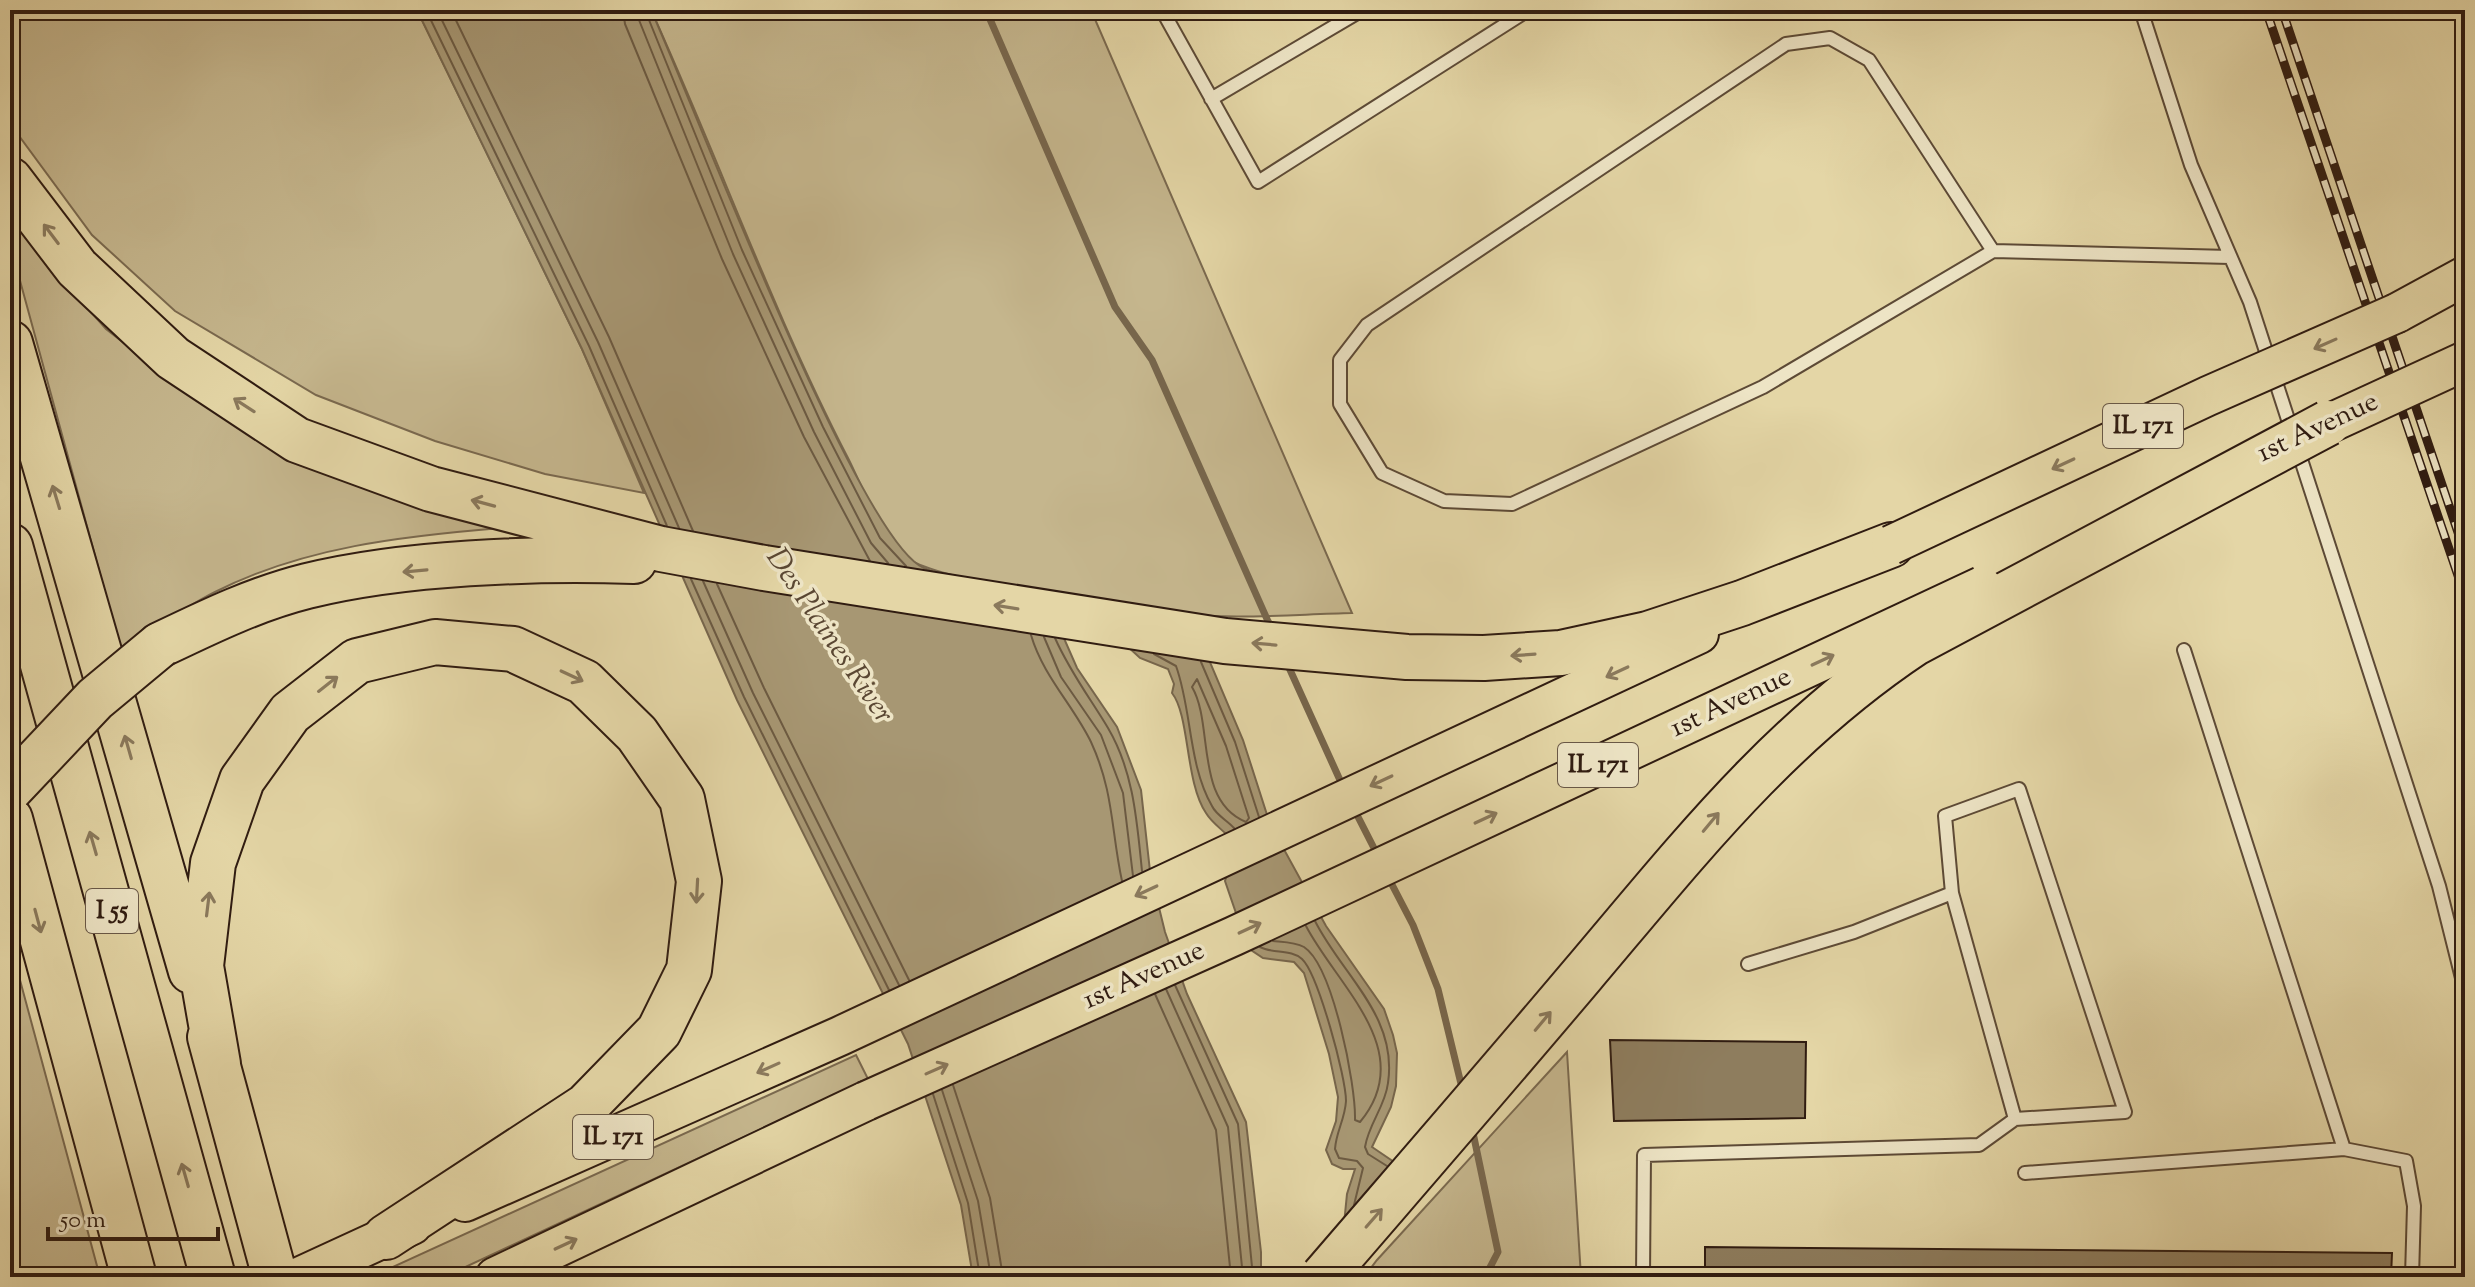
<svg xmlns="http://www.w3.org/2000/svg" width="2475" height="1287" font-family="'Sorts Mill Goudy',serif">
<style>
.green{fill:#c5b68d;stroke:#7a694f;stroke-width:2}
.water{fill:#a79773;stroke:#77664c;stroke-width:2}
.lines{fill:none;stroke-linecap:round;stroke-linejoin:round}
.shore{stroke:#6c5a42;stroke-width:2}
.stream{stroke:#77664c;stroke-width:7}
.building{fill:#8e7d5e;stroke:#301c11;stroke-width:2}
.service-casing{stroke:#5d4a36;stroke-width:16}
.primary-casing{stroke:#301c11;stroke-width:42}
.motorway-casing{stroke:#301c11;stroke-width:48}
.service{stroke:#ede4c5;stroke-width:12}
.primary{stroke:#e4d6a6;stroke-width:38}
.motorway{stroke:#e4d6a6;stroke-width:44}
.rail-casing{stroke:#301c11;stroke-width:9}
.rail{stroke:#ede4c5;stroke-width:6;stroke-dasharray:18;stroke-linecap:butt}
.primary-bridge-casing{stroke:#301c11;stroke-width:42;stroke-linecap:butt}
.motorway-bridge-casing{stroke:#301c11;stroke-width:48;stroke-linecap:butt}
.primary-bridge{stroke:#e4d6a6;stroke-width:38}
.motorway-bridge{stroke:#e4d6a6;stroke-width:44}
.oneway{stroke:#8a795c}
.labels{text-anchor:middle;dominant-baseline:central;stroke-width:7;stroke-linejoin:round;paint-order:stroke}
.shield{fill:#ede4c5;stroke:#695847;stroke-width:2}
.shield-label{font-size:26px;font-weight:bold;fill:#301c11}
.street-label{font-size:28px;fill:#301c11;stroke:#ede4c5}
.water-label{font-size:30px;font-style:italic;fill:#5a4733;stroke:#ede4c5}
</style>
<rect width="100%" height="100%" fill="#e4d6a6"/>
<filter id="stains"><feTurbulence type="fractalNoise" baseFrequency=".0025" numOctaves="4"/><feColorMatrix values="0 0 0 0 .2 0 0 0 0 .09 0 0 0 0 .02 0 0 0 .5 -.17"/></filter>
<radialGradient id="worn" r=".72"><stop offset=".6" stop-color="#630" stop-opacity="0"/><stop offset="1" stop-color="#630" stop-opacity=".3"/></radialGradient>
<path class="green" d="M 10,10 L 417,10 L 582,349 L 644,493 L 545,474 L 435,441 L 316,395 L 175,311 L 92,235 L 14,129 L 10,117 Z
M 651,10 L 1091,10 L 1352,613 C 1306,614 1259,618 1213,616 C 1163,613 936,583 906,557 C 879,533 864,490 848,458 C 773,313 719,159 651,10 Z
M 10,195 L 45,260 L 106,329 L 188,393 L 501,528 C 404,536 303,547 215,592 C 183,608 152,631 121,651 L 10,244 Z
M 10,943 L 100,1277 L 10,1277 Z
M 1567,1052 L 1581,1277 L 1364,1277 L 1377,1260 Z
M 856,1055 L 868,1079 L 444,1277 L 371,1277 Z"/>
<path class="water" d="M 417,10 L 651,10 C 691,97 859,542 924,568 C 960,583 1005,583 1043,593 C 1097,606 1151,630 1204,648 L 1243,740 L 1270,824 L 1326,926 L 1384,1009 L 1393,1035 L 1397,1053 L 1396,1086 L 1391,1107 L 1372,1147 L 1394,1162 L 1344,1224 L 1347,1194 L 1355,1169 L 1343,1169 L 1332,1164 L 1326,1150 L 1336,1121 L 1338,1097 L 1329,1054 L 1304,973 L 1294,962 L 1263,958 L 1248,948 L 1225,881 L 1236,845 C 1228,833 1213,825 1206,813 C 1185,782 1190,716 1172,693 L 1174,684 L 1168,669 L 1140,658 L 1126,645 L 1059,627 L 1077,668 L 1117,727 L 1141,790 L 1150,871 L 1165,932 L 1187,994 L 1246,1122 L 1261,1252 L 1261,1277 L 973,1277 L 961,1205 L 908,1044 L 737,700 L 582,349 Z"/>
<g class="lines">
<path class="shore" d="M 426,10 L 589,346 L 667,526
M 437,10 L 598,342 L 679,528
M 451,10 L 609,337 L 693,531
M 623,10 L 625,24 L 722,259 L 804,437 L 870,561
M 635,10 L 733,254 L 814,432 L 871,543 L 888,563
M 645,10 L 742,250 L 823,427 L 880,538 L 906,566
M 691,579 L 744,697 L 889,990
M 703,581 L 753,693 L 899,985
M 717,584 L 764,688 L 909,980
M 1031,635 C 1043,676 1073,705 1091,742 C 1114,792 1111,830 1122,881
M 1044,637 L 1061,677 L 1101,735 L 1123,793 L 1133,876
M 1055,638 C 1070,672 1090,698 1108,728 C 1134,772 1137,823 1142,871
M 1154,654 L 1176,666 C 1192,710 1188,764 1212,806 C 1216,815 1228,821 1234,828
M 1201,662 L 1235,742 L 1259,817
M 1197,679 L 1226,746 L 1249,818 L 1246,822 C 1194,801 1214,724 1192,687 Z
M 1315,921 C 1342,975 1398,1016 1388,1083 C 1385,1107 1369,1123 1365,1147 L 1368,1154 L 1387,1166
M 1273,941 C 1283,942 1295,942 1304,947 C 1333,966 1356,1085 1355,1120 L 1360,1122 C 1419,1051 1337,986 1306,926
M 1260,947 C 1273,954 1291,949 1302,959 C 1318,974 1346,1077 1346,1101 C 1345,1119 1336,1132 1335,1149 L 1339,1158 L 1357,1161 L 1363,1168 L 1354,1205
M 1175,985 L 1238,1124 L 1253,1277
M 1166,989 L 1228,1127 L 1243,1277
M 1155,994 L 1216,1130 L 1231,1277
M 953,1085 L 990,1198 L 1003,1277
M 942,1090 L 978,1201 L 991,1277
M 933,1094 L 968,1203 L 980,1277"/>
<path class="stream" d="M 986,10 L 1115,307 L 1152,360 L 1271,628
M 1286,661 L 1344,789
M 1353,807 L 1378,856
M 1387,875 L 1413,925 L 1438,989 L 1463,1092
M 1472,1128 L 1498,1252 L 1485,1277"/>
</g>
<path class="building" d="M 1610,1040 L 1806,1042 L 1805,1118 L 1614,1121 Z
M 1705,1247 L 2392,1253 L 2391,1277 L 1705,1277 Z"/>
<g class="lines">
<defs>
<path id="service" d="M 1162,10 L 1258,182 L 1528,10
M 2141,10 L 2191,165 L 2250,302 L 2439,886 L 2465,990
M 1211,99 L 1362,10
M 1993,251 L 1869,60 L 1830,38 L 1786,44 L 1367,325 L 1340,360 L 1340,404 L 1382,473 L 1444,501 L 1512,504 L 1763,387 L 1993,251 L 2230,257
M 1748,964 L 1854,932 L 1952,893
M 2344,1149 L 2406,1161 L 2414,1206 L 2412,1277
M 2025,1173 L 2344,1149 L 2184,650
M 1643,1277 L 1644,1155 L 1979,1145 L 2015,1119 L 2125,1112 L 2019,789 L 1945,816 L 1952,893 L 2015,1119"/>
<path id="primary" d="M 2397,313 L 2465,276
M 465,1202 L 840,1036 L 1699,634
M 299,1277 L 412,1225
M 495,1277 L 866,1101"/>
<path id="motorway" d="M 10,180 L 77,268 L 173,358 L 297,440 L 431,489 L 661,549 L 764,568 L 1225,641 L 1407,657 L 1484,658 L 1561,653 L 1648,634 L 1742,603 L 1891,545
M 10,343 L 191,971
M 10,546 L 213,1277
M 160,645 C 208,622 255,599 307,586 C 405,562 532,558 634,561
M 10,819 L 134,1277
M 210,1037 L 275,1277
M 218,1064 L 201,966 L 213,863 L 242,780 L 290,713 L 357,661 L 435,642 L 513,649 L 584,682 L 637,734 L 682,799 L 699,881 L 689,970 L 659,1031 L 586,1106 L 386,1237"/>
</defs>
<use href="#service" class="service-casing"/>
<use href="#primary" class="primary-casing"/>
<use href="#motorway" class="motorway-casing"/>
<use href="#service" class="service"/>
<use href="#primary" class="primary"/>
<use href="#motorway" class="motorway"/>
<defs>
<path id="rail" d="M 2266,10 L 2465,596
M 2282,10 L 2465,553"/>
</defs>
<use href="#rail" class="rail-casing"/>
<use href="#rail" class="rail"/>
<defs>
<path id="primary-bridge" d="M 2302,436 L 2465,361
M 1891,545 L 2208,396 L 2397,313
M 866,1101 L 1234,936 L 1982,586"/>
<path id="motorway-bridge" d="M 10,789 L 95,699 L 160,645
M 1323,1277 C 1410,1176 1497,1076 1583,974 C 1688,850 1778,734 1915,643 L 2328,423"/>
</defs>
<use href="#primary-bridge" class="primary-bridge-casing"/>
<use href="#motorway-bridge" class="motorway-bridge-casing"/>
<use href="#primary-bridge" class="primary-bridge"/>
<use href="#motorway-bridge" class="motorway-bridge"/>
</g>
<defs><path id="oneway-shaft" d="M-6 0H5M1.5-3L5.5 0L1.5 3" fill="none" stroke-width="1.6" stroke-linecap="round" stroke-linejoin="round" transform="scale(2)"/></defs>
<g class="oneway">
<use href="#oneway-shaft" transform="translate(51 234) rotate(-127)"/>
<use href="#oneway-shaft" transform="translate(2325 344) rotate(156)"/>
<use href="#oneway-shaft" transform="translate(244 405) rotate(-147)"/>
<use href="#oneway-shaft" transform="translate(2063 464) rotate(155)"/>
<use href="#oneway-shaft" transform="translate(56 497) rotate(-107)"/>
<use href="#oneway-shaft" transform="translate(483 503) rotate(-165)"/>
<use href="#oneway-shaft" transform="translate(415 571) rotate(175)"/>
<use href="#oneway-shaft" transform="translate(1006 607) rotate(-171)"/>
<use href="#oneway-shaft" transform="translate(1264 644) rotate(-175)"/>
<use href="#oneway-shaft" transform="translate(1523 655) rotate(176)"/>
<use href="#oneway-shaft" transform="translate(1823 660) rotate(-25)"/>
<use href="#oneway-shaft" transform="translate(1617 672) rotate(155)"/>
<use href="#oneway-shaft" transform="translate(572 676) rotate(25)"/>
<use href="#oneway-shaft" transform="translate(328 684) rotate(-38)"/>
<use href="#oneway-shaft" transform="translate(128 747) rotate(-106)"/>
<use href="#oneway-shaft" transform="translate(1381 781) rotate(155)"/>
<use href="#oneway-shaft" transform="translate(1486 818) rotate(-25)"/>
<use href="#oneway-shaft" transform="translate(1711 822) rotate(-50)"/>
<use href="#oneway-shaft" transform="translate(93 843) rotate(-106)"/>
<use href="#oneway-shaft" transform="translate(697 891) rotate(93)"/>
<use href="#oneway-shaft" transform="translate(1146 891) rotate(155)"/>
<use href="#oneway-shaft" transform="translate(208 904) rotate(-83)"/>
<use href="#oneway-shaft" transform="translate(38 921) rotate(75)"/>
<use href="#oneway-shaft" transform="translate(1250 928) rotate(-25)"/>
<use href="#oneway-shaft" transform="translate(1543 1021) rotate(-50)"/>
<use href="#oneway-shaft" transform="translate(768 1068) rotate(156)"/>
<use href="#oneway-shaft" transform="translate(937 1069) rotate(-24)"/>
<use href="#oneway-shaft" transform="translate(185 1175) rotate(-106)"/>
<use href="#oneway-shaft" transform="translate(1374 1218) rotate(-49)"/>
<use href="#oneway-shaft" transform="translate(566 1244) rotate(-25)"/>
</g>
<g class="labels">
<g class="shield">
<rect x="2103" y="404" width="80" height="44" rx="6"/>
<rect x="1558" y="743" width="80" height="44" rx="6"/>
<rect x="86" y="889" width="52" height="44" rx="6"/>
<rect x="573" y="1115" width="80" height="44" rx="6"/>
</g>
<g class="shield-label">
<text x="2143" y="426">IL 171</text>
<text x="1598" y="765">IL 171</text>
<text x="112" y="911">I 55</text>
<text x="613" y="1137">IL 171</text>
</g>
<g class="street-label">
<text transform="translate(2318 428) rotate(-25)">1st Avenue</text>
<text transform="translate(1731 703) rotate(-25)">1st Avenue</text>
<text transform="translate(1144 976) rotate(-24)">1st Avenue</text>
</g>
<g class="water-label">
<text transform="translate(829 636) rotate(56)">Des Plaines River</text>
</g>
</g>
<rect width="2475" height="1287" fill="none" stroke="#e4d6a6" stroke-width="40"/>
<rect x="12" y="12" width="2451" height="1263" fill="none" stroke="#301c11" stroke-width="4"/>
<rect x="20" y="20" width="2435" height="1247" fill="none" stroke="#301c11" stroke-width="2"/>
<path d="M48 1227v12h170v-12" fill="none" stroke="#301c11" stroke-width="4"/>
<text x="60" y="1227" font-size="24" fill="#301c11" stroke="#ede4c5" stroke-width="6" paint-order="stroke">50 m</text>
<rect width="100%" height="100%" filter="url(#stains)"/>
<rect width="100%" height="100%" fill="url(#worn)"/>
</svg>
